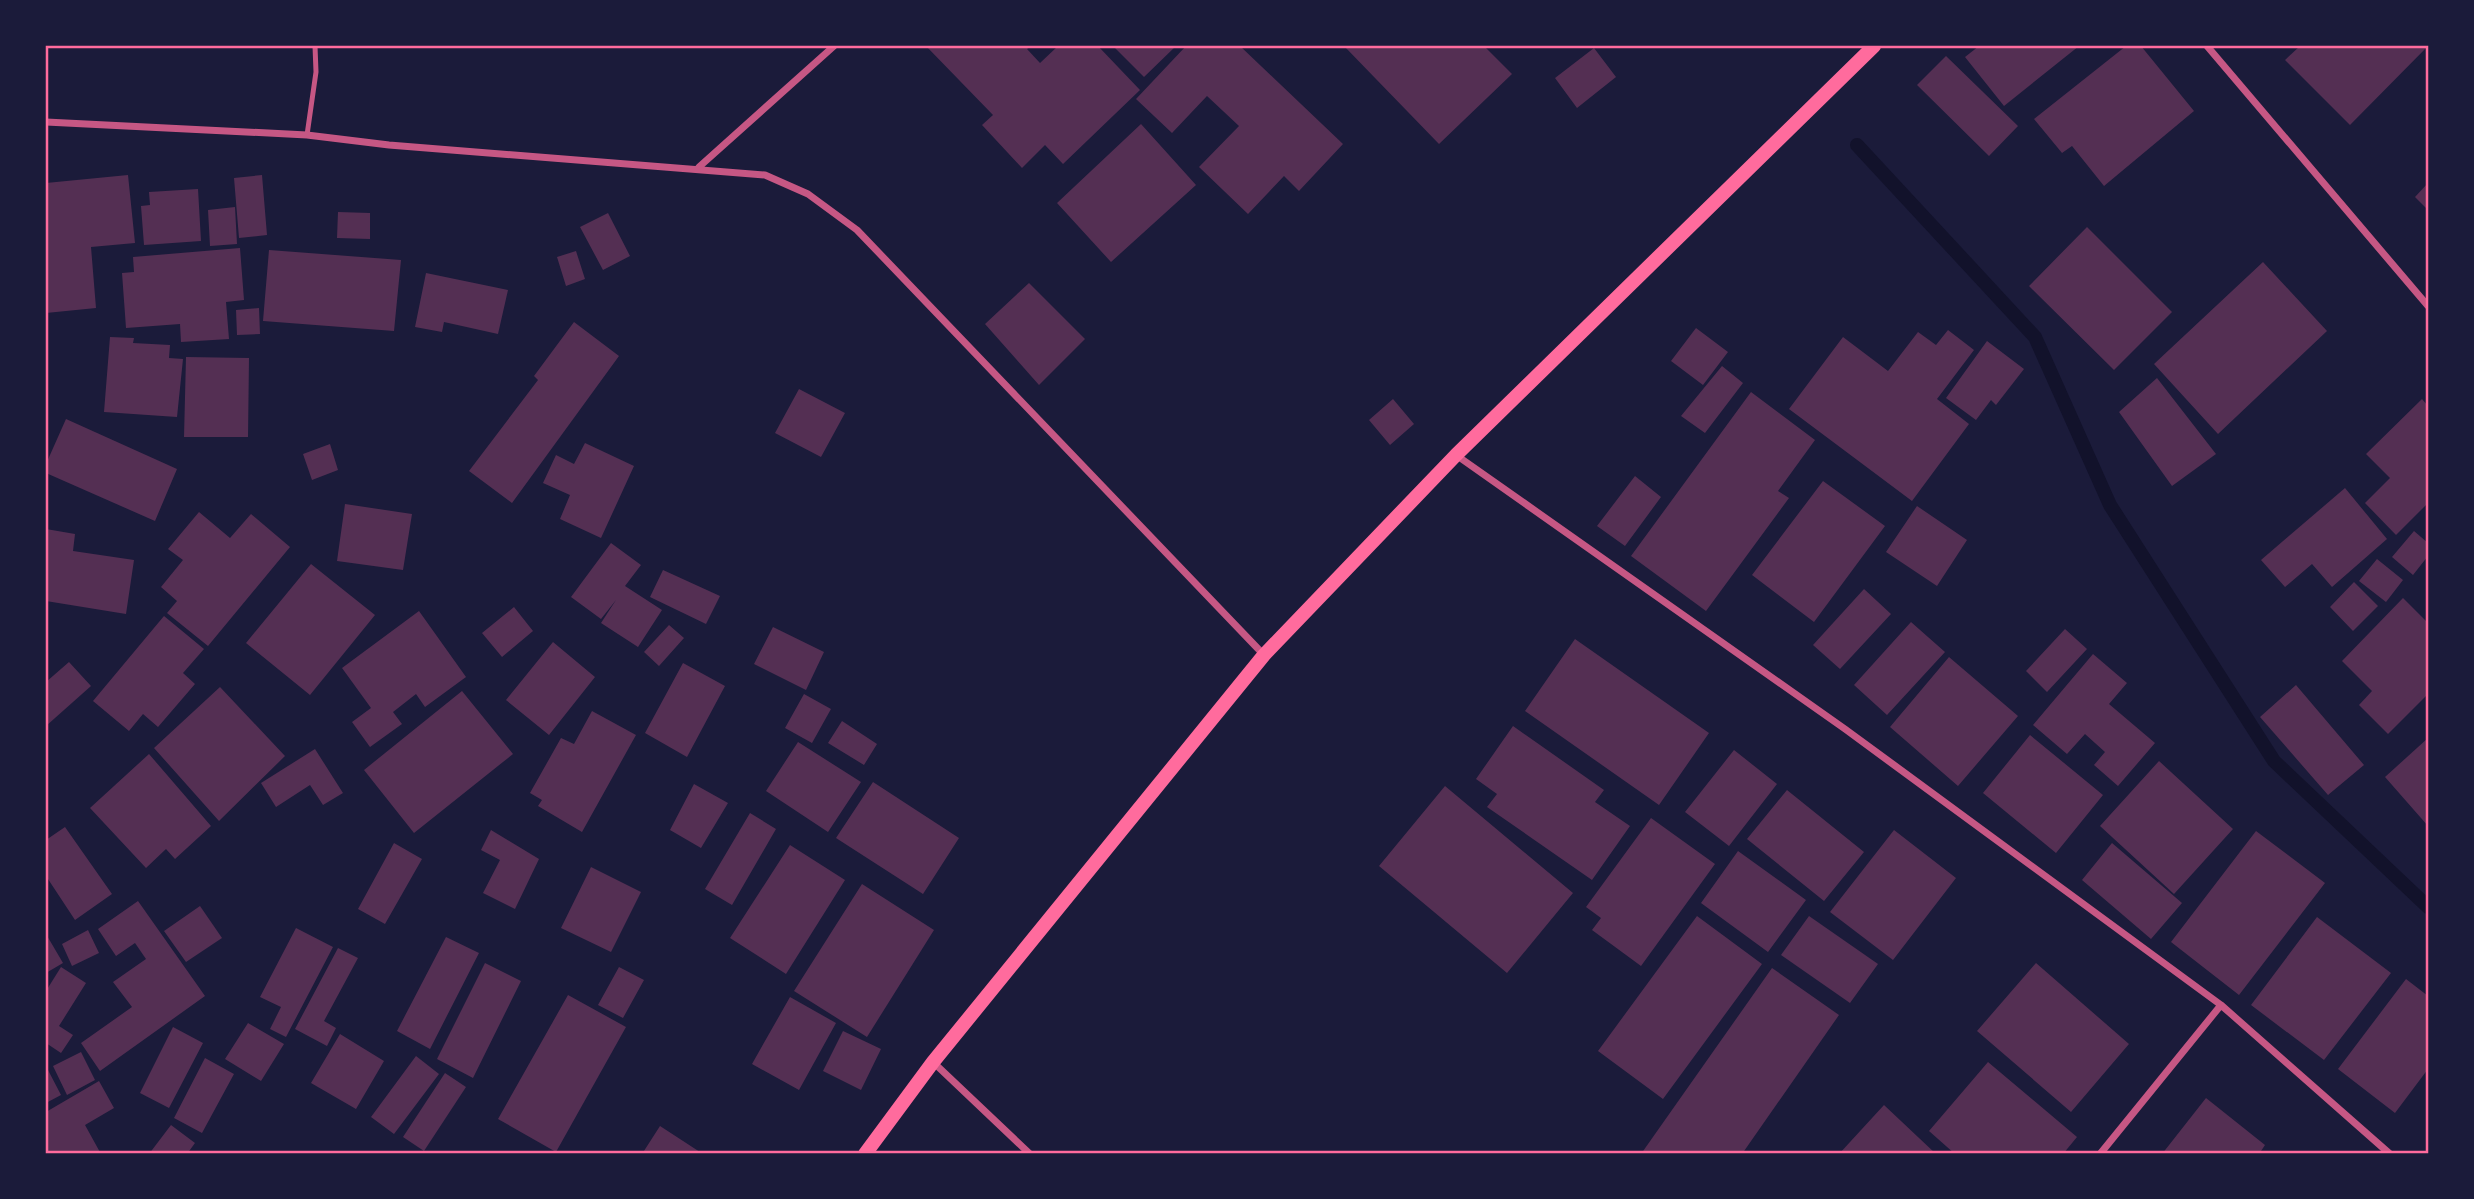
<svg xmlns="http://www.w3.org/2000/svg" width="2474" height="1199" font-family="Helvetica,sans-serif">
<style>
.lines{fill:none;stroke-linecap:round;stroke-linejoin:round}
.stream{stroke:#12122b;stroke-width:14}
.building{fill:#542f53}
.service{stroke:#c65784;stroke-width:5}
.minor{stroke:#c65784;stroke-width:7}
.secondary{stroke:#ff6b9d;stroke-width:14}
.neatline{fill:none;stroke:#ff6b9d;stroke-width:2.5}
</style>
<rect width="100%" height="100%" fill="#1b1b3a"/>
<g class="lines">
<path class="stream" d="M 1857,145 L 2035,337 L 2110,505 L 2274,761 L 2428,907"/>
</g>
<path class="building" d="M 926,46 L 1031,46 L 1027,49 L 1040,63 L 1058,46 L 1098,46 L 1140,90 L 1063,164 L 1045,145 L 1022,168 L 982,125 L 993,115 Z
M 1113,46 L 1176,46 L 1144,77 Z
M 1186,46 L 1240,46 L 1343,144 L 1299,191 L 1284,176 L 1248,214 L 1199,167 L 1239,126 L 1207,96 L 1172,133 L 1136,99 Z
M 1344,46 L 1484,46 L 1512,74 L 1439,144 Z
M 1979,46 L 2079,46 L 2004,106 L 1965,57 Z
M 2126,46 L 2141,46 L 2194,111 L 2104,186 L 2072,146 L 2062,153 L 2034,119 Z
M 2300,46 L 2428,46 L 2350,125 L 2285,60 Z
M 1594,48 L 1616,77 L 1577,108 L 1555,78 Z
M 1946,56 L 2018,126 L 1989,156 L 1917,85 Z
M 1141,124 L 1196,185 L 1111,262 L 1057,203 Z
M 128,175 L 135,243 L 91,247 L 96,308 L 46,313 L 46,183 Z
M 262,175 L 267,235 L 239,238 L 234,178 Z
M 2428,183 L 2428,210 L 2415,197 Z
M 198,189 L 201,241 L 144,245 L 141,206 L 150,205 L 149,192 Z
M 235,207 L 237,244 L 210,246 L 208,210 Z
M 338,212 L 370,213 L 370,239 L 337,238 Z
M 608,213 L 630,256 L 603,270 L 580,227 Z
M 2087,227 L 2172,312 L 2114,370 L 2029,286 Z
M 240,248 L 244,300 L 226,302 L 229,339 L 181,342 L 180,324 L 126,328 L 122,273 L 134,272 L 133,257 Z
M 269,250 L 401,260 L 394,331 L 263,321 Z
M 576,251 L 585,279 L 566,286 L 557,257 Z
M 2263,262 L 2327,331 L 2218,434 L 2154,364 Z
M 426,273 L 508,290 L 498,334 L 444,322 L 442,332 L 415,327 Z
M 1029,283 L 1085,339 L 1039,385 L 985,324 Z
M 259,308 L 260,334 L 237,335 L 236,310 Z
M 574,322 L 619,356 L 512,503 L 469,471 L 538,380 L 534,376 Z
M 1696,328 L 1728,352 L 1703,385 L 1671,361 Z
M 1948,330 L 1974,350 L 1937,399 L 1969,424 L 1912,501 L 1789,409 L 1843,337 L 1888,371 L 1918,332 L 1936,345 Z
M 110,337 L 134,338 L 133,343 L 170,345 L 169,358 L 183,359 L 177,417 L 104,412 Z
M 1987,341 L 2024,369 L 1996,405 L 1991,400 L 1976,420 L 1946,398 Z
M 186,357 L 249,358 L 248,437 L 184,437 Z
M 1722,366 L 1743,383 L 1705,433 L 1681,416 Z
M 2157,378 L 2216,454 L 2172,486 L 2119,412 Z
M 799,389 L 845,413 L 821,457 L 775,433 Z
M 1751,392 L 1815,440 L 1778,491 L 1789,498 L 1706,611 L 1631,556 Z
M 1393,399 L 1414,424 L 1390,445 L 1369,420 Z
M 2422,399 L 2428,406 L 2428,503 L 2396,535 L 2365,503 L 2390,478 L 2366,454 Z
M 66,419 L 177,469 L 155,521 L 46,473 L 46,464 Z
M 585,443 L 634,466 L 601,538 L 560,519 L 570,495 L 543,483 L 556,455 L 574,464 Z
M 330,444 L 338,470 L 312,480 L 303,454 Z
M 1635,476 L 1661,497 L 1625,546 L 1597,526 Z
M 1823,481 L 1885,526 L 1814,622 L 1752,575 Z
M 2345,488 L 2387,539 L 2332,587 L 2312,564 L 2285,587 L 2261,560 Z
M 345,504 L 412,514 L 403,570 L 337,561 Z
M 1917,506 L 1967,540 L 1937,586 L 1886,552 Z
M 199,512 L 230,538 L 251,514 L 290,547 L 208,646 L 167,613 L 177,601 L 161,587 L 183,560 L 168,549 Z
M 46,529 L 75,534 L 73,551 L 134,560 L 126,614 L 46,601 Z
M 2414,531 L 2428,543 L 2428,556 L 2413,575 L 2392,557 Z
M 611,543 L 641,565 L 625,586 L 662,610 L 638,647 L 601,623 L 616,600 L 601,619 L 571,597 Z
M 2377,559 L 2403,580 L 2386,602 L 2359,581 Z
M 311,564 L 375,615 L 310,695 L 246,643 Z
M 663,570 L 720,596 L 706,624 L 650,597 Z
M 2354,582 L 2378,606 L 2353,631 L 2330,607 Z
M 1864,589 L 1891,614 L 1840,669 L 1813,645 Z
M 2403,598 L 2428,623 L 2428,694 L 2388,734 L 2359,705 L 2372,691 L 2342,661 Z
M 514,607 L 533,631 L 502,657 L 482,633 Z
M 419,611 L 466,677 L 425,707 L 416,694 L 393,712 L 402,724 L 370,747 L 352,722 L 371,708 L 342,668 Z
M 164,616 L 204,649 L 183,673 L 195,684 L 158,727 L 143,714 L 129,731 L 93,701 Z
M 1911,622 L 1945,652 L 1887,715 L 1854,685 Z
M 669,625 L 684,638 L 659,666 L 644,652 Z
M 773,627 L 824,652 L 806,690 L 754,664 Z
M 2065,629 L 2087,649 L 2047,692 L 2026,671 Z
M 1575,639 L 1709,733 L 1659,805 L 1525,711 Z
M 553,642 L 595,677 L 549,735 L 506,700 Z
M 2093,654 L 2127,683 L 2109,704 L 2155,743 L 2118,786 L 2094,765 L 2105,752 L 2085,734 L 2067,754 L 2033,725 Z
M 1949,657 L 2018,716 L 1958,786 L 1890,727 Z
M 69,662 L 91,686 L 46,726 L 46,682 Z
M 683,663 L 725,686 L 687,757 L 645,733 Z
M 2296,685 L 2364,765 L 2328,795 L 2260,717 Z
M 220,687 L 285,756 L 219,821 L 154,748 Z
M 462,691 L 513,754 L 414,833 L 364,770 Z
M 804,694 L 831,709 L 812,743 L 785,728 Z
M 592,711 L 636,735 L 582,832 L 538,806 L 542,800 L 530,793 L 561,738 L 574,744 Z
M 842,721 L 877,744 L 864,765 L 828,743 Z
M 1513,726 L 1604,790 L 1595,802 L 1630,826 L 1592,880 L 1487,807 L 1497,794 L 1476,779 Z
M 2030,735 L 2103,795 L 2056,853 L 1983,793 Z
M 2428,738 L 2428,826 L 2385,777 Z
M 798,742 L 861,782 L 828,832 L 766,791 Z
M 315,749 L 343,793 L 323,805 L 310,785 L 276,807 L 261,783 Z
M 1734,750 L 1777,784 L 1729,846 L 1685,812 Z
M 149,754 L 211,826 L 175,859 L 166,849 L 146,868 L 90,808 Z
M 2159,761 L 2233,829 L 2174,894 L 2100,826 Z
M 873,782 L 959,838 L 923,894 L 836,838 Z
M 694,784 L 728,803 L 701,848 L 670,830 Z
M 1445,786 L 1573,893 L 1507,973 L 1379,866 Z
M 1787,790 L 1864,852 L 1824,901 L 1747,839 Z
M 750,813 L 776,829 L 732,905 L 705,889 Z
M 1651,818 L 1715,864 L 1641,966 L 1592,930 L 1601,918 L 1586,907 Z
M 65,827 L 112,894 L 75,920 L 46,876 L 46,840 Z
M 491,830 L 539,859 L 515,909 L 483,893 L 500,860 L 481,850 Z
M 1894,830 L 1956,878 L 1893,960 L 1830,912 Z
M 2256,831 L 2325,883 L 2239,995 L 2171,942 Z
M 394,843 L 422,859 L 385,924 L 358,909 Z
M 2112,843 L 2182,903 L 2151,939 L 2082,880 Z
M 790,845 L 845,880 L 786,974 L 730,938 Z
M 1738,851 L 1806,900 L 1768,952 L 1701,903 Z
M 591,867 L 641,892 L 611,952 L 561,928 Z
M 862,884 L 934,930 L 867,1037 L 794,991 Z
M 138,901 L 205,996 L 100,1071 L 81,1043 L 132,1007 L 113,982 L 146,959 L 135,943 L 116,956 L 98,929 Z
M 200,906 L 222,938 L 186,962 L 164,931 Z
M 1697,916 L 1762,964 L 1663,1099 L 1598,1051 Z
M 1809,916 L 1878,964 L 1850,1003 L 1781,955 Z
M 2317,917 L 2391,973 L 2324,1060 L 2251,1005 Z
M 296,928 L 333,947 L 286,1037 L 270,1029 L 281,1007 L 260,997 Z
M 88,930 L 99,953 L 72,966 L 62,944 Z
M 46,934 L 63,963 L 46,973 Z
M 446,937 L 479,953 L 430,1049 L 397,1031 Z
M 338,948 L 358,958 L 324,1021 L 336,1028 L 327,1046 L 295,1029 Z
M 485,963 L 521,981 L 473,1078 L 437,1059 Z
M 2036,963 L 2129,1044 L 2071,1112 L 1977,1031 Z
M 61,967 L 86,983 L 59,1026 L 73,1035 L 61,1053 L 46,1043 L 46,991 Z
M 619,967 L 644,980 L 623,1018 L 598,1005 Z
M 1772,968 L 1839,1015 L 1742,1154 L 1641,1154 Z
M 2406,979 L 2428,996 L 2428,1069 L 2395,1113 L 2338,1069 Z
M 568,995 L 626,1027 L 556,1152 L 498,1119 Z
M 790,997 L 836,1023 L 799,1090 L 752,1064 Z
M 248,1023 L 284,1044 L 261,1081 L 225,1059 Z
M 173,1027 L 203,1043 L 169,1108 L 140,1093 Z
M 843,1031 L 881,1049 L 861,1090 L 823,1071 Z
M 340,1034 L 384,1061 L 356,1109 L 311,1083 Z
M 81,1052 L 95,1080 L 67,1095 L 53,1066 Z
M 416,1056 L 439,1074 L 394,1134 L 371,1117 Z
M 205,1058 L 234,1074 L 202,1133 L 174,1118 Z
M 1988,1062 L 2077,1137 L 2063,1154 L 1955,1154 L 1929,1131 Z
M 48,1070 L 61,1095 L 46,1103 L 46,1071 Z
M 445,1073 L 466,1087 L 424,1151 L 403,1137 Z
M 99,1081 L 114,1108 L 85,1125 L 101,1154 L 46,1154 L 46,1112 Z
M 2206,1098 L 2265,1145 L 2259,1154 L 2162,1154 Z
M 1884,1105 L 1936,1154 L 1839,1154 Z
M 171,1125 L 195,1143 L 187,1154 L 149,1154 Z
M 660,1126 L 703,1154 L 642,1154 Z"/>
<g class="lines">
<path class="service" d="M 307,135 L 316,72 L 315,46"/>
<path class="minor" d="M 2207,46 L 2428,306
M 46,122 L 307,135 L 389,145 L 765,175 L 808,194 L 857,230 L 1264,655
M 699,167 L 834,46
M 1456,455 L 1845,729 L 2221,1005 L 2390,1154
M 933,1062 L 1030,1154
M 2100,1154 L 2221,1005"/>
<path class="secondary" d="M 865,1154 L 933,1062 L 1264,655 L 1456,455 L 1874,46"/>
</g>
<rect width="2474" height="1199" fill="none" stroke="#1b1b3a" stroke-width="94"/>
<rect x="47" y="47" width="2380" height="1105" class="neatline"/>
</svg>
